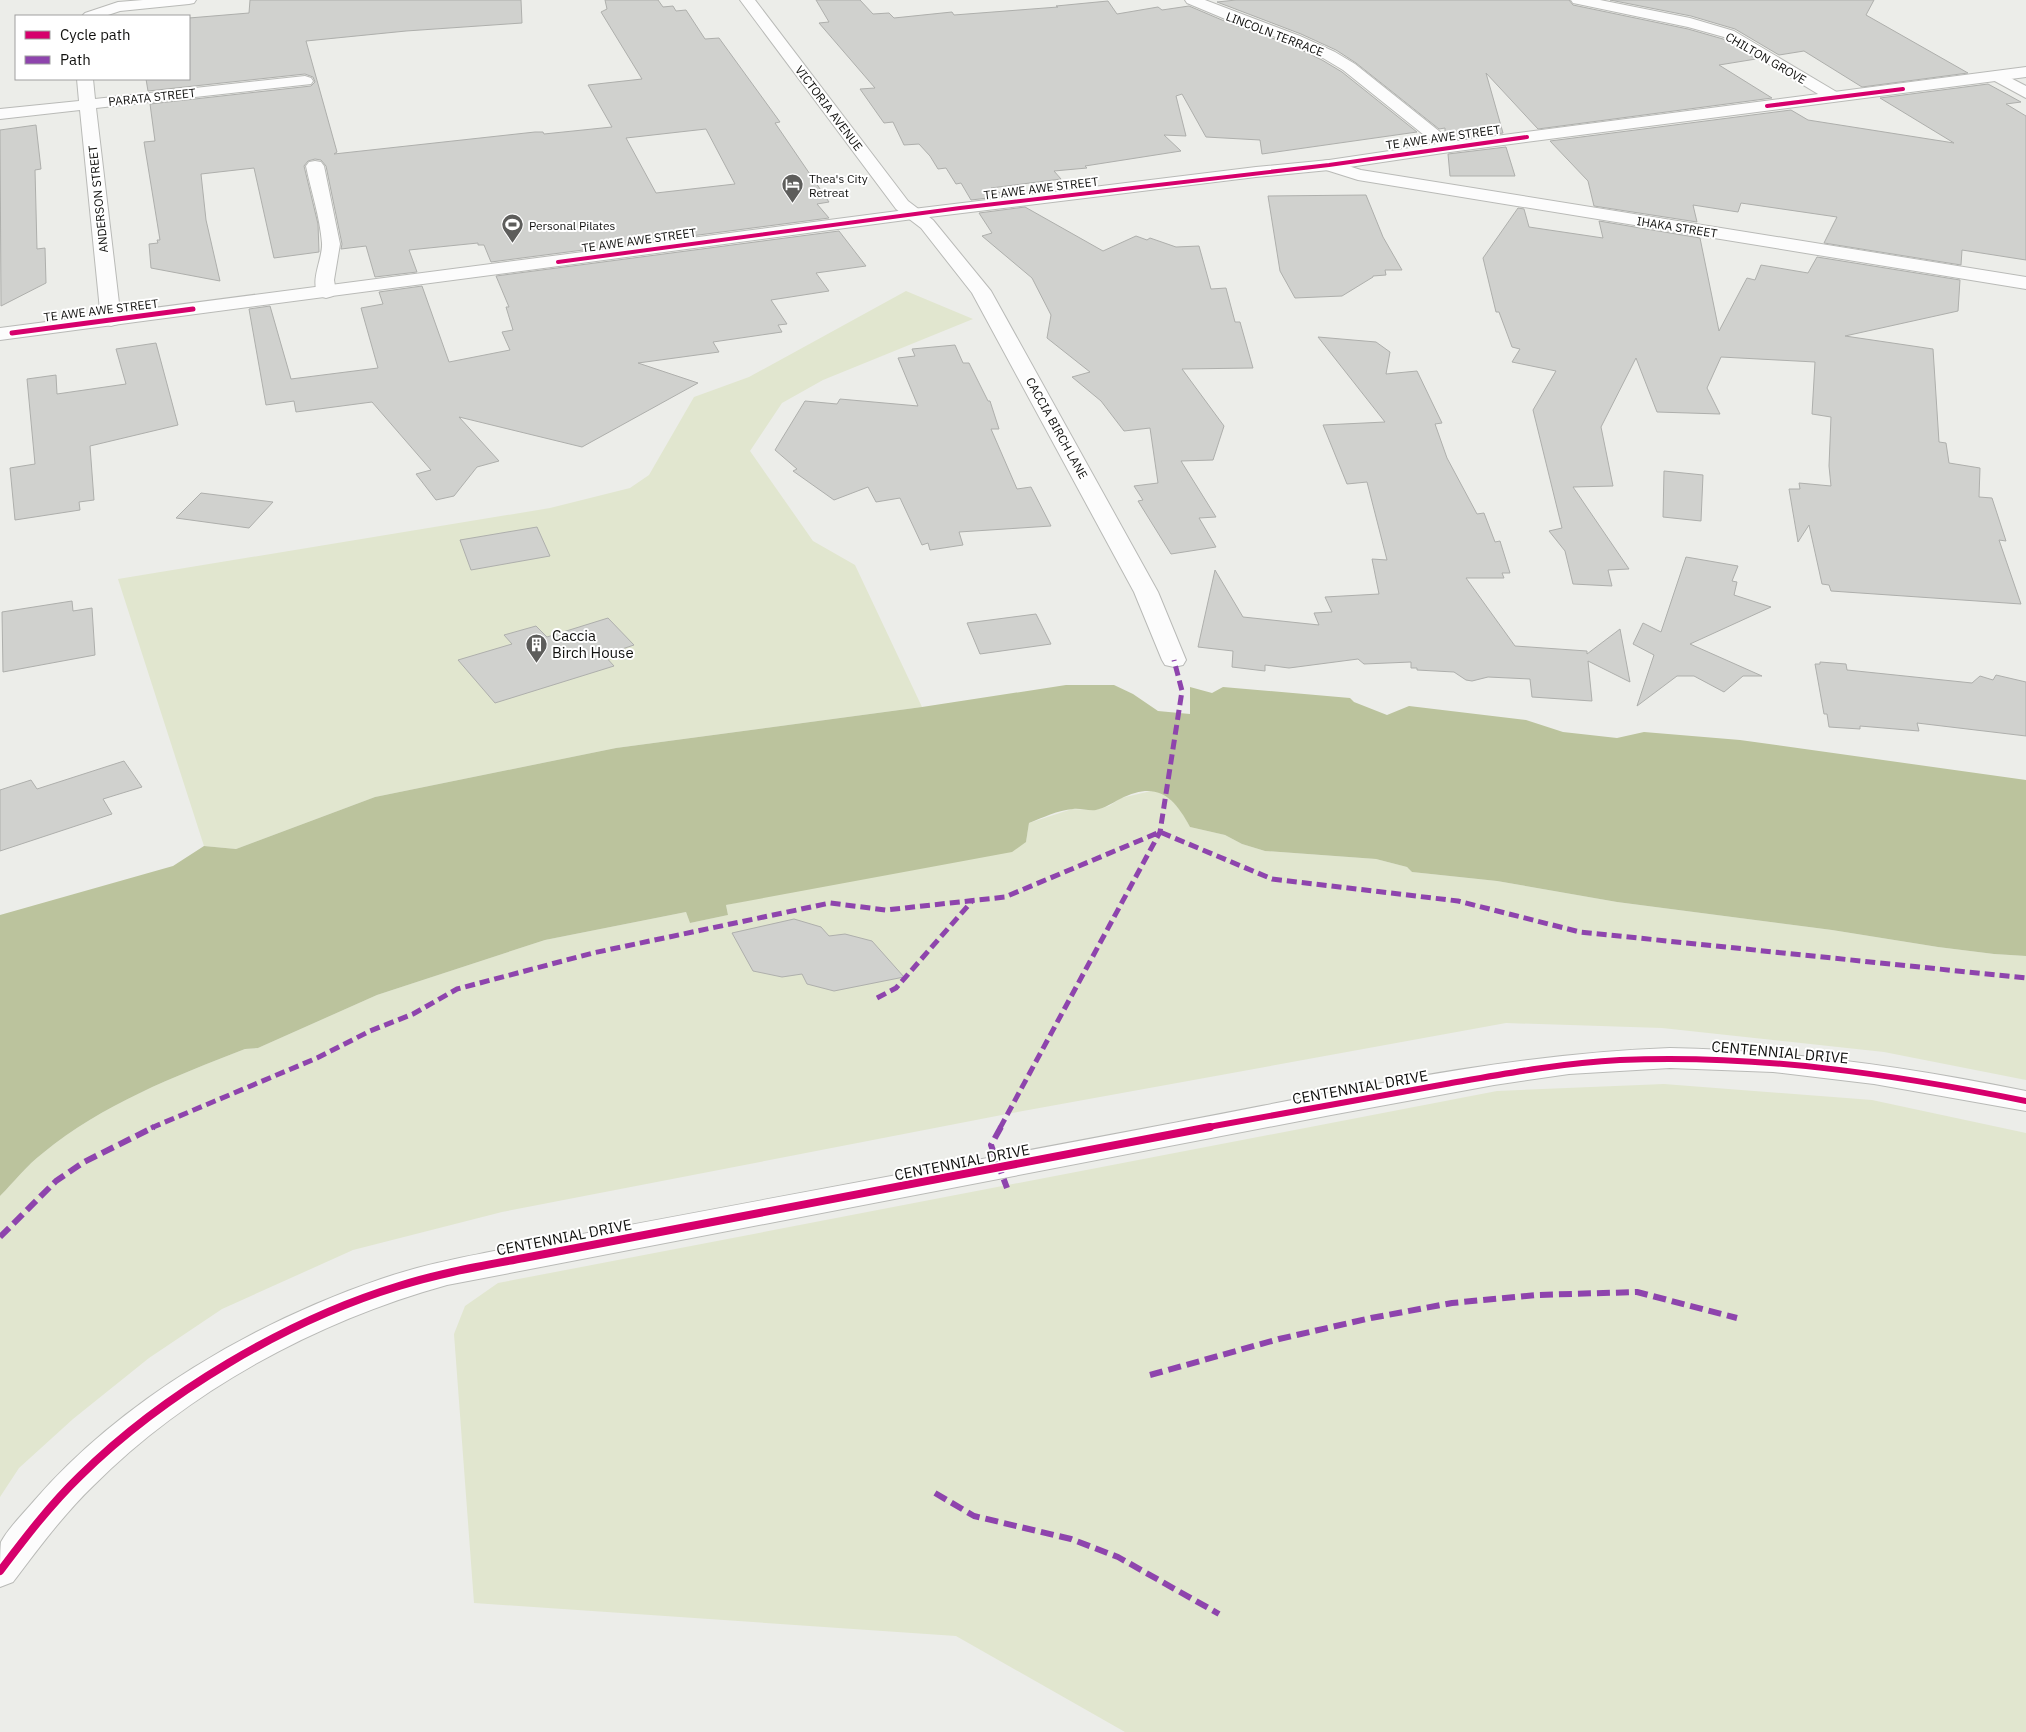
<svg xmlns="http://www.w3.org/2000/svg" width="2026" height="1732" font-family="'IBM Plex Sans',sans-serif">
<style>
.green{fill:#e1e6cf}
.water{fill:#bbc39d}
.building{fill:#d0d1ce;stroke:#aeafac;fill-rule:evenodd}
.lines{fill:none;stroke-linecap:round;stroke-linejoin:round}
.minor-casing{stroke:#b9bab7;stroke-width:2}
.major-casing{stroke:#b9bab7;stroke-width:2}
.minor{fill:#fcfcfc;fill-rule:evenodd}
.major{fill:#fcfcfc;fill-rule:evenodd}
.quiet-far1{stroke:#8e44ad;stroke-width:5;stroke-dasharray:10 5;stroke-linecap:butt}
.quiet{stroke:#8e44ad;stroke-width:6;stroke-dasharray:13 6;stroke-linecap:butt}
.cycleway-far3-casing{stroke:#fff;stroke-width:5.5}
.cycleway-far2-casing{stroke:#fff;stroke-width:8}
.cycleway-far1-casing{stroke:#fff;stroke-width:9}
.cycleway-casing{stroke:#fff;stroke-width:11}
.cycleway-far3{stroke:#d6006c;stroke-width:4}
.cycleway-far2{stroke:#d6006c;stroke-width:5}
.cycleway-far1{stroke:#d6006c;stroke-width:6}
.cycleway{stroke:#d6006c;stroke-width:8}
.labels{text-anchor:middle;dominant-baseline:central;stroke-width:4;stroke-linejoin:round;paint-order:stroke}
.far-street-label{font-size:12px;fill:#10100e;stroke:#fff}
.far-poi-label{font-size:12px;fill:#10100e;stroke:#fff;text-anchor:start}
.poi-label{font-size:15px;fill:#10100e;stroke:#fff;text-anchor:start}
.street-label{font-size:15px;fill:#10100e;stroke:#fff}
</style>
<rect width="100%" height="100%" fill="#ecede9"/>
<path class="green" d="M 906,291 L 973,319 L 823,380 L 782,403 L 750,451 L 813,541 L 855,565 L 922,707 L 616,748 L 375,797 L 236,849 L 204,846 L 118,579 L 550,508 L 630,488 L 649,475 L 694,397 L 749,377 Z
M 1151,791 C 1169,791 1183,812 1190,827 L 1225,835 L 1242,844 L 1265,851 L 1376,859 L 1407,867 L 1412,872 L 1497,881 L 1617,902 L 1832,930 L 1938,947 L 1994,954 L 2026,956 L 2026,1080 L 1884,1052 L 1662,1028 L 1506,1023 L 1012,1113 L 502,1212 L 353,1250 L 222,1309 L 149,1358 L 73,1419 L 19,1468 L 0,1497 L 0,1196 C 14,1182 27,1165 43,1153 C 103,1104 173,1077 245,1049 L 258,1048 L 377,995 L 545,940 L 686,912 L 690,923 L 728,915 L 726,905 L 1026,842 L 1029,823 L 1072,809 L 1095,810 L 1109,806 L 1121,798 Z
M 1664,1084 L 1872,1100 L 2026,1133 L 2026,1732 L 1125,1732 L 956,1636 L 474,1603 L 454,1334 L 465,1306 L 498,1283 L 1497,1091 Z"/>
<path class="water" d="M 1066,685 L 1114,685 L 1133,694 L 1158,711 L 1190,714 L 1190,687 L 1212,693 L 1223,687 L 1350,698 L 1354,702 L 1387,715 L 1409,706 L 1526,720 L 1563,732 L 1617,738 L 1644,732 L 1740,740 L 2026,780 L 2026,956 L 1994,954 L 1938,947 L 1832,930 L 1617,902 L 1497,881 L 1412,872 L 1407,867 L 1376,859 L 1265,851 L 1242,844 L 1225,835 L 1190,827 C 1173,795 1156,781 1120,799 C 1112,803 1105,808 1096,810 C 1088,811 1080,808 1073,809 C 1058,810 1042,818 1029,823 L 1026,842 L 1012,852 L 726,905 L 728,915 L 690,923 L 686,912 L 545,940 L 377,995 L 258,1048 L 245,1049 C 173,1077 103,1104 43,1153 C 27,1165 14,1182 0,1196 L 0,915 L 173,866 L 204,846 L 236,849 L 375,797 L 616,748 L 922,707 Z"/>
<path class="building" d="M 250,0 L 521,0 L 522,23 L 406,31 L 306,41 L 337,152 L 334,154 L 535,132 L 543,132 L 544,134 L 612,127 L 588,85 L 642,79 L 601,12 L 607,9 L 605,0 L 658,0 L 663,7 L 673,6 L 676,11 L 686,10 L 705,39 L 719,38 L 780,122 L 775,123 L 829,202 L 817,204 L 829,218 L 491,262 L 484,245 L 478,245 L 478,243 L 409,250 L 417,272 L 375,277 L 366,246 L 341,249 L 342,244 L 326,166 L 321,160 L 315,159 L 308,161 L 304,166 L 318,224 L 319,252 L 274,258 L 254,168 L 201,174 L 206,220 L 220,281 L 151,268 L 149,244 L 158,243 L 157,240 L 160,240 L 144,142 L 155,141 L 150,104 L 311,86 L 315,82 L 313,77 L 305,74 L 148,91 L 146,79 L 189,79 L 189,18 L 249,13 ZM 706,129 L 735,184 L 656,193 L 626,138 Z
M 816,0 L 860,0 L 873,14 L 889,13 L 894,18 L 952,12 L 954,15 L 1058,7 L 1056,6 L 1108,1 L 1117,14 L 1158,7 L 1162,10 L 1189,6 L 1229,23 L 1289,44 L 1322,60 L 1342,72 L 1417,132 L 1262,154 L 1260,140 L 1206,137 L 1182,94 L 1176,96 L 1186,136 L 1164,135 L 1181,151 L 1085,166 L 1087,168 L 1054,171 L 1061,179 L 991,188 L 1006,196 L 971,200 L 961,183 L 956,184 L 946,168 L 938,169 L 930,156 L 919,144 L 904,145 L 893,122 L 884,123 L 860,89 L 875,88 L 819,23 L 829,22 Z
M 1236,0 L 1569,0 L 1573,5 L 1688,29 L 1723,39 L 1756,59 L 1719,65 L 1772,98 L 1538,129 L 1486,73 L 1503,133 L 1453,140 L 1445,134 L 1445,128 L 1439,129 L 1356,63 L 1336,50 L 1301,34 L 1217,2 Z
M 1610,0 L 1874,0 L 1866,15 L 1968,73 L 1862,87 L 1804,51 L 1779,55 L 1735,29 L 1691,16 Z
M 1988,84 L 2021,102 L 2006,104 L 2026,116 L 2026,260 L 1962,250 L 1961,265 L 1824,243 L 1837,217 L 1741,203 L 1738,212 L 1693,205 L 1697,222 L 1594,206 L 1588,181 L 1550,141 L 1791,110 L 1808,120 L 1954,143 L 1880,98 Z
M 36,125 L 41,169 L 35,170 L 37,249 L 45,248 L 46,283 L 1,306 L 0,130 Z
M 1506,147 L 1515,176 L 1450,176 L 1448,154 Z
M 1366,195 L 1383,237 L 1402,270 L 1385,270 L 1386,275 L 1373,276 L 1373,277 L 1342,296 L 1295,298 L 1280,271 L 1268,196 Z
M 1025,207 L 1103,251 L 1136,236 L 1147,240 L 1150,238 L 1176,247 L 1199,246 L 1211,289 L 1226,288 L 1235,322 L 1240,322 L 1253,368 L 1182,369 L 1224,426 L 1213,460 L 1181,461 L 1216,517 L 1199,518 L 1216,547 L 1171,554 L 1138,501 L 1143,500 L 1134,486 L 1158,483 L 1150,428 L 1124,431 L 1101,401 L 1072,377 L 1090,372 L 1047,338 L 1051,315 L 1032,278 L 982,236 L 992,233 L 979,213 Z
M 1518,208 L 1524,209 L 1529,227 L 1603,238 L 1599,221 L 1700,238 L 1719,331 L 1747,278 L 1755,280 L 1761,265 L 1808,273 L 1817,257 L 1960,280 L 1958,311 L 1845,336 L 1933,349 L 1939,442 L 1946,443 L 1949,463 L 1980,468 L 1979,497 L 1992,498 L 2006,541 L 1999,540 L 2021,604 L 1831,591 L 1829,585 L 1822,584 L 1809,525 L 1798,542 L 1789,489 L 1800,489 L 1799,483 L 1831,486 L 1829,466 L 1831,417 L 1812,414 L 1815,362 L 1721,357 L 1707,388 L 1720,414 L 1657,412 L 1636,358 L 1601,427 L 1613,486 L 1573,487 L 1629,569 L 1608,570 L 1612,586 L 1573,584 L 1565,551 L 1549,531 L 1562,528 L 1533,410 L 1556,371 L 1512,362 L 1520,349 L 1512,347 L 1499,312 L 1496,312 L 1483,258 Z
M 839,231 L 866,266 L 816,273 L 829,291 L 771,300 L 787,324 L 778,325 L 782,332 L 713,342 L 719,352 L 638,363 L 698,383 L 582,447 L 459,417 L 499,461 L 477,467 L 454,496 L 436,500 L 416,474 L 431,470 L 372,402 L 296,412 L 294,401 L 266,405 L 249,309 L 270,306 L 291,379 L 378,368 L 361,308 L 383,304 L 379,292 L 422,286 L 449,362 L 510,350 L 502,332 L 513,330 L 506,307 L 509,307 L 496,276 Z
M 1318,337 L 1376,342 L 1390,352 L 1386,374 L 1417,371 L 1442,423 L 1435,424 L 1447,458 L 1477,514 L 1484,513 L 1495,542 L 1500,541 L 1510,573 L 1502,573 L 1504,578 L 1466,578 L 1515,646 L 1587,651 L 1587,654 L 1620,629 L 1630,682 L 1588,661 L 1592,701 L 1532,697 L 1530,679 L 1488,677 L 1472,681 L 1466,680 L 1454,672 L 1417,670 L 1417,668 L 1411,668 L 1411,662 L 1364,664 L 1358,659 L 1289,668 L 1265,665 L 1265,671 L 1232,667 L 1233,651 L 1198,647 L 1215,570 L 1243,617 L 1319,625 L 1314,613 L 1332,612 L 1325,597 L 1379,594 L 1372,559 L 1387,560 L 1367,482 L 1347,484 L 1323,425 L 1385,422 Z
M 156,343 L 178,425 L 90,446 L 94,500 L 79,502 L 80,510 L 15,520 L 10,468 L 35,464 L 27,379 L 56,375 L 57,394 L 126,384 L 116,349 Z
M 955,345 L 963,363 L 969,363 L 988,401 L 990,401 L 999,429 L 991,429 L 1017,489 L 1031,487 L 1051,526 L 959,532 L 963,545 L 930,550 L 928,543 L 922,545 L 900,498 L 876,502 L 868,487 L 834,500 L 793,471 L 797,469 L 775,450 L 805,401 L 837,404 L 840,399 L 918,406 L 898,358 L 915,356 L 912,349 Z
M 1664,471 L 1703,475 L 1701,521 L 1663,517 Z
M 201,493 L 273,502 L 249,528 L 176,518 Z
M 537,527 L 550,556 L 471,570 L 460,540 Z
M 1686,557 L 1738,566 L 1732,581 L 1737,582 L 1734,595 L 1771,607 L 1690,644 L 1762,676 L 1743,676 L 1724,692 L 1694,676 L 1677,676 L 1637,706 L 1654,655 L 1633,644 L 1643,623 L 1661,632 Z
M 72,601 L 73,611 L 92,608 L 95,655 L 3,672 L 2,612 Z
M 1036,614 L 1051,644 L 980,654 L 967,623 Z
M 608,618 L 634,645 L 604,655 L 614,666 L 495,703 L 458,660 L 512,644 L 504,635 L 536,626 L 547,637 Z
M 1820,662 L 1846,664 L 1847,670 L 1972,683 L 1980,676 L 1993,680 L 1996,675 L 2026,682 L 2026,736 L 1917,723 L 1919,731 L 1860,726 L 1860,729 L 1829,727 L 1827,714 L 1824,714 L 1815,664 L 1820,664 Z
M 124,761 L 142,787 L 103,799 L 112,814 L 0,851 L 0,790 L 31,780 L 37,789 Z
M 794,919 L 821,927 L 829,936 L 845,934 L 872,941 L 904,977 L 834,991 L 807,984 L 802,974 L 782,977 L 753,971 L 732,933 Z"/>
<g class="lines">
<defs>
<path id="minor" d="M 143,0 L 196,0 L 194,3 L 189,4 L 120,11 L 105,16 L 82,16 L 85,13 L 118,2 Z
M 740,0 L 755,0 L 908,201 L 933,220 L 991,291 L 1158,592 L 1186,660 L 1183,665 L 1174,667 L 1165,665 L 1162,660 L 1134,592 L 972,293 L 921,228 L 896,209 Z
M 1185,0 L 1205,0 L 1300,36 L 1335,52 L 1355,64 L 1459,147 L 1456,151 L 1444,151 L 1343,70 L 1323,58 L 1290,42 L 1230,21 L 1187,3 Z
M 1571,0 L 1600,0 L 1690,18 L 1734,31 L 1840,94 L 1842,97 L 1840,100 L 1828,100 L 1724,37 L 1688,27 L 1578,4 L 1573,3 Z
M 1997,71 L 2026,86 L 2026,98 L 1991,79 L 1989,76 L 1991,73 Z
M 305,76 L 311,78 L 313,81 L 311,84 L 96,108 L 121,320 L 118,324 L 111,326 L 104,324 L 101,320 L 80,110 L 0,119 L 0,109 L 79,101 L 77,79 L 93,79 L 95,99 Z
M 1329,160 L 1361,170 L 2026,277 L 2026,289 L 1358,180 L 1323,169 L 1320,165 L 1323,161 Z
M 315,161 L 321,162 L 324,166 L 340,244 L 334,280 L 336,292 L 333,296 L 326,298 L 319,296 C 309,281 323,259 322,243 C 320,217 311,191 306,166 L 309,162 Z
M 1670,1048 C 1791,1050 1908,1067 2026,1091 L 2026,1111 L 1874,1084 L 1773,1072 L 1670,1068 L 1569,1074 L 1494,1085 L 1331,1115 L 447,1285 C 317,1321 189,1390 93,1486 C 63,1515 38,1549 13,1582 L 0,1587 C 0,1577 0,1549 1,1542 C 9,1527 24,1513 34,1501 C 122,1399 255,1322 381,1279 C 427,1263 476,1255 524,1245 C 738,1204 953,1165 1168,1124 C 1334,1093 1501,1054 1670,1048 Z"/>
<path id="major" d="M 2026,67 L 2026,77 L 1450,152 L 1329,170 L 1256,177 L 913,219 L 0,340 L 0,328 L 913,209 L 1256,167 L 1329,160 L 1450,142 Z"/>
</defs>
<use href="#minor" class="minor-casing"/>
<use href="#major" class="major-casing"/>
<use href="#minor" class="minor"/>
<use href="#major" class="major"/>
<path class="quiet-far1" d="M 877,998 L 896,988 L 973,900
M 151,1128 L 317,1058 L 370,1031 L 413,1014 L 457,989 L 593,953 L 830,903 L 886,910 L 1005,897 L 1160,832 L 1272,879 L 1458,901 L 1580,932 L 2026,978
M 1000,1128 L 1160,832 L 1182,691 L 1174,660"/>
<path class="quiet" d="M 1001,1127 L 991,1145 L 1007,1188
M 0,1237 L 56,1181 L 84,1162 L 154,1127
M 1150,1375 L 1279,1339 L 1371,1318 L 1452,1303 L 1536,1295 L 1637,1292 L 1737,1318
M 935,1493 L 974,1516 L 1071,1539 L 1118,1557 L 1219,1614"/>
<defs>
<path id="cycleway-far3" d="M 1767,106 L 1903,89
M 558,262 L 960,208 L 1329,165 L 1527,137"/>
<path id="cycleway-far2" d="M 12,333 L 193,309"/>
<path id="cycleway-far1" d="M 1203,1128 C 1284,1113 1365,1098 1446,1084 C 1503,1074 1561,1063 1620,1060 C 1757,1054 1892,1074 2026,1101"/>
<path id="cycleway" d="M 0,1571 C 25,1538 50,1505 80,1476 C 163,1394 287,1320 399,1286 C 440,1273 482,1266 524,1258 L 1210,1127"/>
</defs>
<use href="#cycleway-far3" class="cycleway-far3-casing"/>
<use href="#cycleway-far2" class="cycleway-far2-casing"/>
<use href="#cycleway-far1" class="cycleway-far1-casing"/>
<use href="#cycleway" class="cycleway-casing"/>
<use href="#cycleway-far3" class="cycleway-far3"/>
<use href="#cycleway-far2" class="cycleway-far2"/>
<use href="#cycleway-far1" class="cycleway-far1"/>
<use href="#cycleway" class="cycleway"/>
</g>
<defs>
<symbol id="hotel-pin" viewBox="-11 -11 22 30"><path d="M0 17L-7.5 6A9.5 9.5 0 1 1 7.5 6Z" fill="#5d5d5b" stroke="#fff"/><path d="M-6-4.5h1.5V1H6V5H4.5V3h-9V5H-6ZM-4 0a1.8 1.8 0 1 1 3.6 0ZM.5 0V-2.5h3Q6-2.5 6 0Z" fill="#fff"/></symbol>
<symbol id="stadium-pin" viewBox="-11 -11 22 30"><path d="M0 17L-7.5 6A9.5 9.5 0 1 1 7.5 6Z" fill="#5d5d5b" stroke="#fff"/><path d="M0-5a6.5 5 0 1 0 0 10a6.5 5 0 1 0 0-10ZM-3.5-1.8h7v3.6h-7Z" fill="#fff"/></symbol>
<symbol id="building-pin" viewBox="-11 -11 22 30"><path d="M0 17L-7.5 6A9.5 9.5 0 1 1 7.5 6Z" fill="#5d5d5b" stroke="#fff"/><path d="M-4-6H4V6H1V3H-1V6H-4ZM-2.5-4.3h1.7v1.8h-1.7ZM.8-4.3h1.7v1.8H.8ZM-2.5-1h1.7V.8h-1.7ZM.8-1h1.7V.8H.8Z" fill="#fff"/></symbol>
</defs>
<g fill-rule="evenodd">
<use href="#hotel-pin" x="780" y="172" width="25" height="34"/>
<use href="#stadium-pin" x="500" y="212" width="25" height="34"/>
<use href="#building-pin" x="524" y="632" width="25" height="34"/>
</g>
<g class="labels">
<g class="far-street-label">
<text transform="translate(1275 34) rotate(21)">LINCOLN TERRACE</text>
<text transform="translate(1766 58) rotate(30)">CHILTON GROVE</text>
<text transform="translate(152 97) rotate(-6)">PARATA STREET</text>
<text transform="translate(829 108) rotate(53)">VICTORIA AVENUE</text>
<text transform="translate(1443 137) rotate(-8)">TE AWE AWE STREET</text>
<text transform="translate(1041 188) rotate(-7)">TE AWE AWE STREET</text>
<text transform="translate(98 199) rotate(-96)">ANDERSON STREET</text>
<text transform="translate(1677 227) rotate(9)">IHAKA STREET</text>
<text transform="translate(639 240) rotate(-8)">TE AWE AWE STREET</text>
<text transform="translate(101 310) rotate(-7)">TE AWE AWE STREET</text>
<text transform="translate(1057 428) rotate(61)">CACCIA BIRCH LANE</text>
</g>
<g class="far-poi-label">
<text x="809" y="178">Thea's City<tspan x="809" dy="14">Retreat</tspan></text>
<text x="529" y="225">Personal Pilates</text>
</g>
<g class="poi-label">
<text x="552" y="635">Caccia<tspan x="552" dy="17">Birch House</tspan></text>
</g>
<g class="street-label">
<text transform="translate(1780 1052) rotate(5)">CENTENNIAL DRIVE</text>
<text transform="translate(1360 1087) rotate(-10)">CENTENNIAL DRIVE</text>
<text transform="translate(962 1162) rotate(-11)">CENTENNIAL DRIVE</text>
<text transform="translate(564 1237) rotate(-11)">CENTENNIAL DRIVE</text>
</g>
</g>
<rect x="15" y="15" width="175" height="65" fill="#ffffff" stroke="#9f9f9f"/>
<rect x="25" y="31" width="25" height="8" fill="#d6006c" stroke="#9f9f9f"/>
<text x="60" y="40" font-size="15" fill="#10100e">Cycle path</text>
<rect x="25" y="56" width="25" height="8" fill="#8e44ad" stroke="#9f9f9f"/>
<text x="60" y="65" font-size="15" fill="#10100e">Path</text>
</svg>
